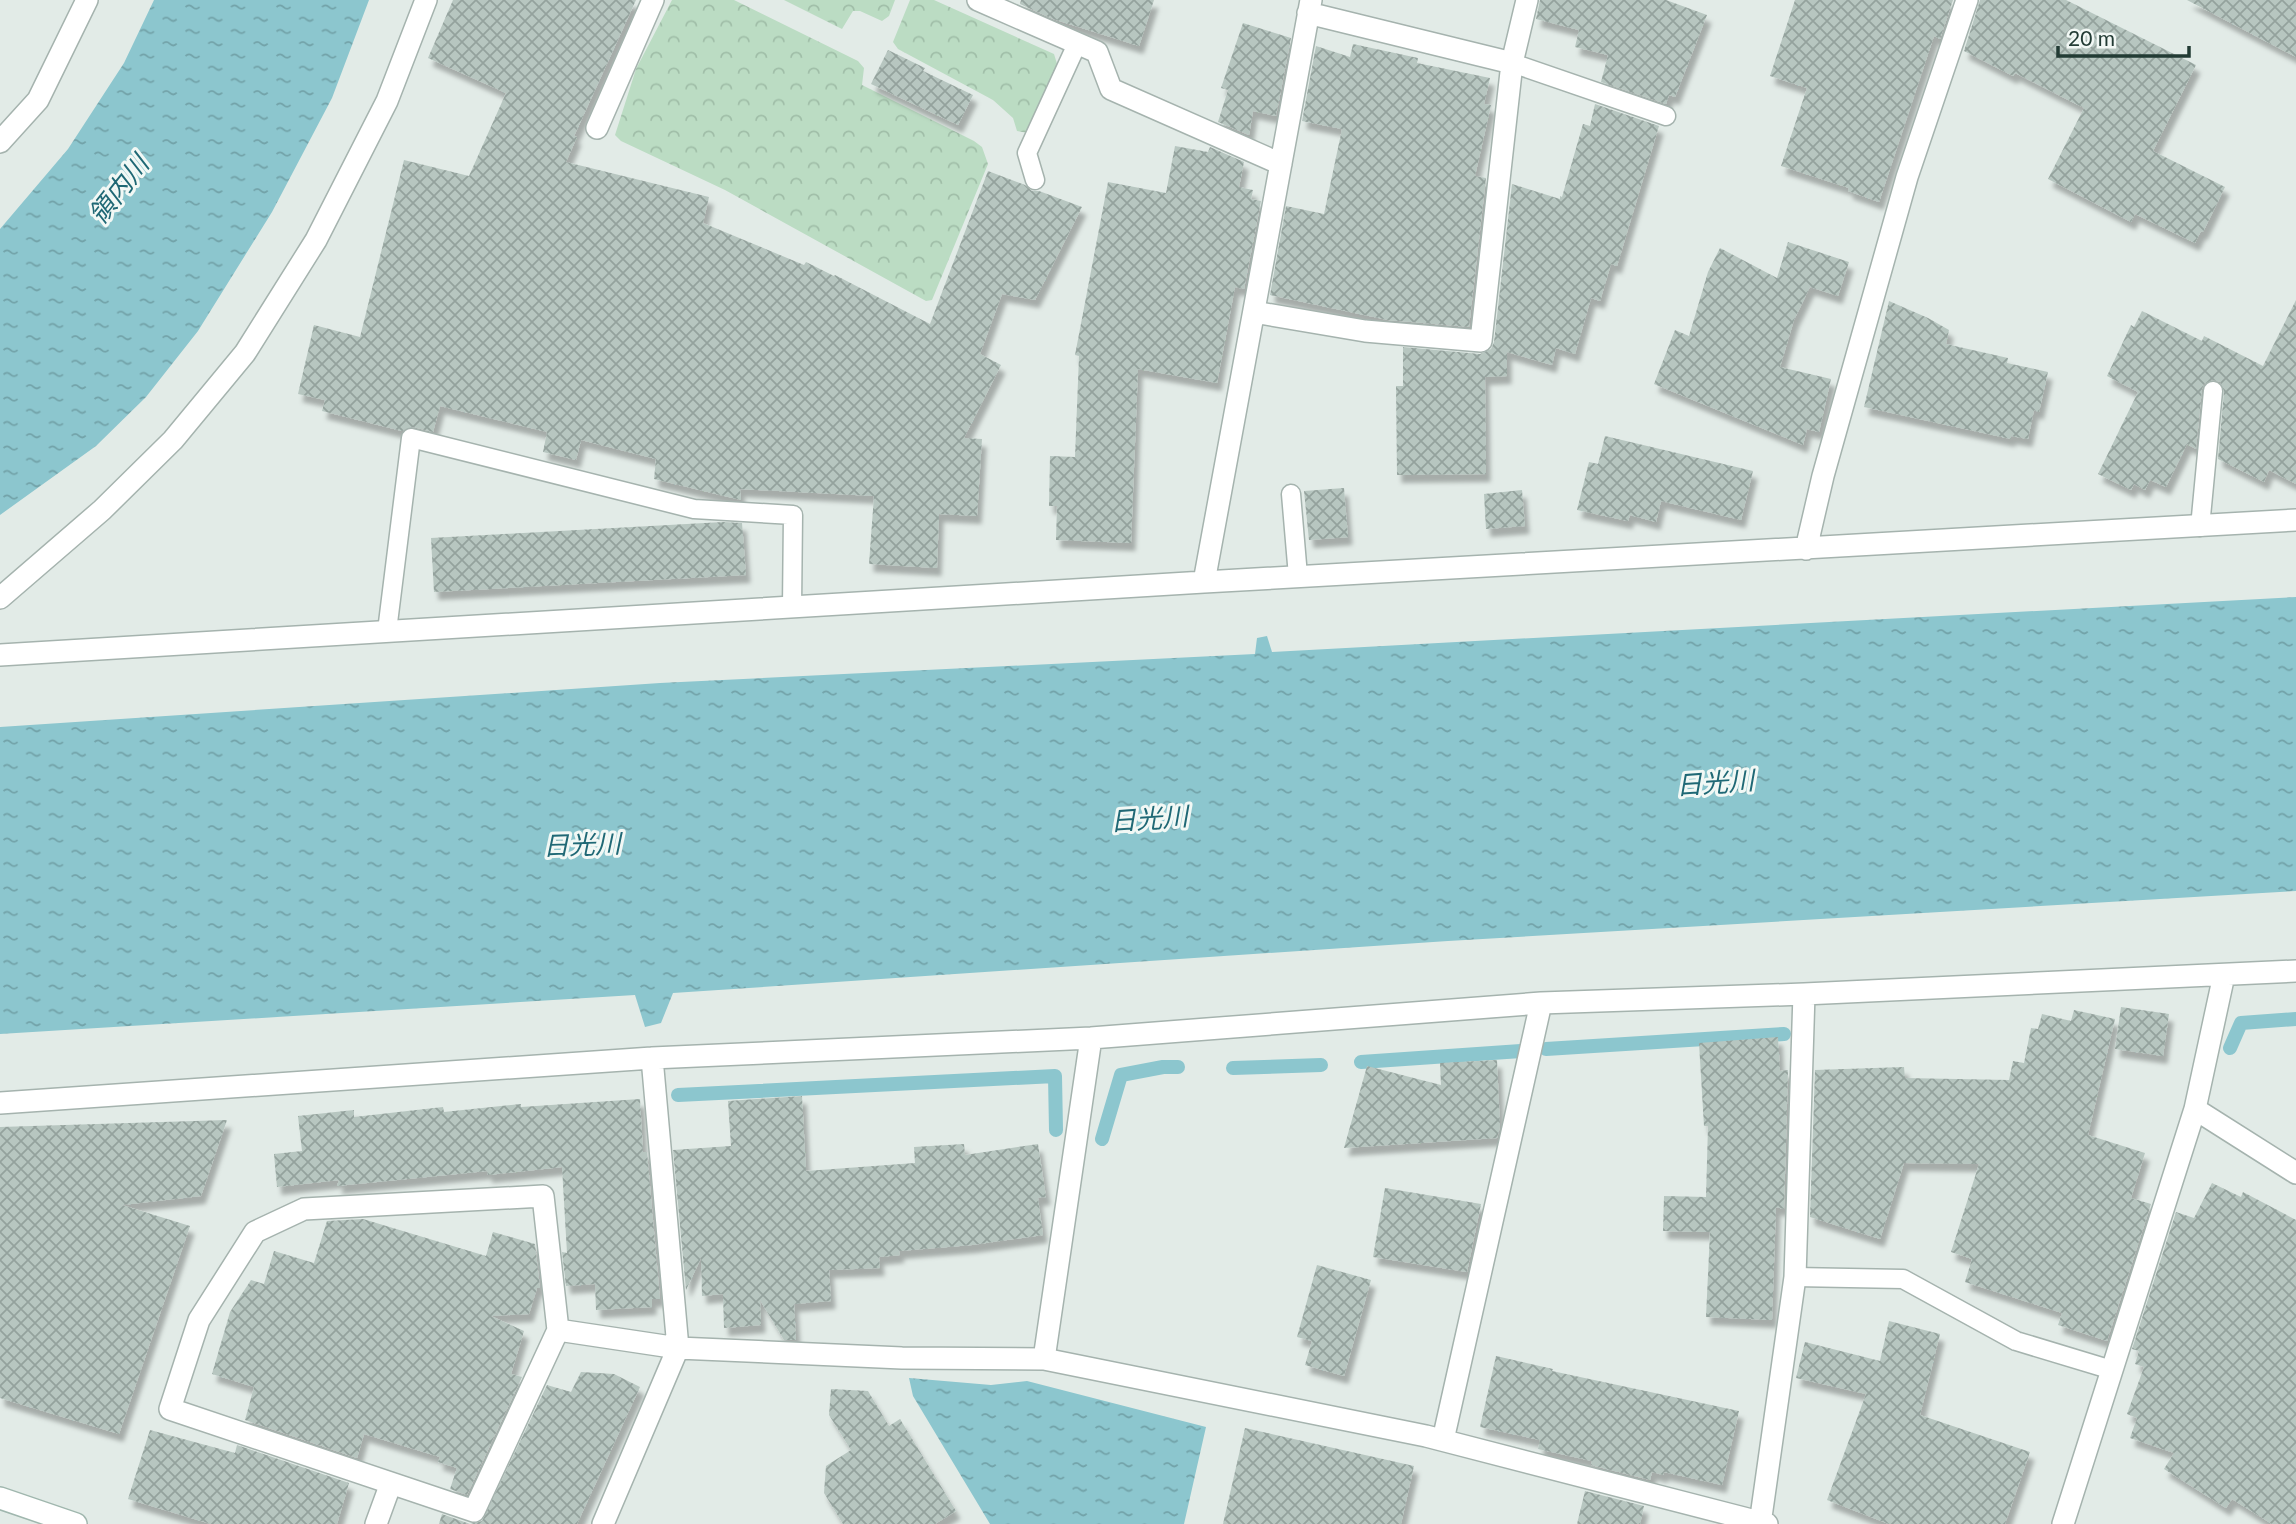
<svg xmlns="http://www.w3.org/2000/svg" width="2296" height="1524" font-family="Lato,'Noto Sans JP',sans-serif">
<style>
.forest{fill:url(#forest-crowns)}
.water{fill:url(#water-ripples)}
.lines{fill:none;stroke-linecap:round;stroke-linejoin:round}
.stream{stroke:#8cc6ce;stroke-width:14}
.building{fill:url(#building-cross-hatch);filter:url(#shadow)}
.service-casing{stroke:#a5b3ae;stroke-width:21}
.minor-casing{stroke:#a5b3ae;stroke-width:24}
.secondary-casing{stroke:#a0b7ae;stroke-width:24}
.service{stroke:#fff;stroke-width:18}
.minor{stroke:#fff;stroke-width:21}
.secondary{stroke:#fff;stroke-width:21}
.labels{text-anchor:middle;dominant-baseline:central;stroke-width:6;stroke-linejoin:round;paint-order:stroke}
.water-label{font-size:26px;font-style:italic;fill:#1f6875;stroke:#f2f8f5}
</style>
<defs>
<pattern id="forest-crowns" width="20" height="18" patternUnits="userSpaceOnUse" patternTransform="scale(1.75)"><rect width="20" height="18" fill="#bbdcc3"/><path d="M2 6a3 3 0 1 1 6 0M12 15a3 3 0 1 1 6 0" fill="none" stroke="#a0bea8"/></pattern>
<pattern id="water-ripples" width="26" height="14" patternUnits="userSpaceOnUse" patternTransform="scale(1.75)"><rect width="26" height="14" fill="#8cc6ce"/><path d="M2 4q2-2 4 0t4 0M15 11q2-2 4 0t4 0" fill="none" stroke="#72a2a8"/></pattern>
<pattern id="building-cross-hatch" width="8" height="8" patternUnits="userSpaceOnUse" patternTransform="scale(1.75)"><rect width="8" height="8" fill="#b7c6c0"/><path d="M0 0l8 8M0 8l8-8" fill="none" stroke="#94a29d"/></pattern>
<filter id="shadow"><feDropShadow dx="4.5" dy="8" stdDeviation="2" flood-color="#0004"/></filter>
</defs>
<rect width="100%" height="100%" fill="#e2ebe7"/>
<path class="forest" d="M 672,0 L 734,0 L 858,61 L 864,68 L 862,85 L 974,141 L 982,147 L 988,164 L 932,300 L 926,301 L 725,190 L 621,141 L 615,135 L 636,69 Z
M 784,0 L 895,0 L 889,16 L 882,21 L 860,11 L 853,11 L 842,29 Z
M 910,0 L 934,0 L 1054,54 L 1058,67 L 1028,133 L 1017,131 L 1013,118 L 993,100 L 898,49 L 893,42 Z"/>
<path class="water" d="M 154,0 L 369,0 L 332,98 L 272,212 L 198,331 L 146,397 L 96,446 L 0,515 L 0,229 L 68,149 L 124,63 Z
M 2296,597 L 2296,891 L 1448,941 L 673,993 L 661,1023 L 645,1027 L 635,995 L 0,1034 L 0,727 L 660,683 L 1255,654 L 1257,638 L 1267,636 L 1272,652 Z
M 909,1378 L 991,1385 L 1027,1381 L 1206,1427 L 1184,1524 L 990,1524 L 913,1396 Z"/>
<g class="lines">
<path class="stream" d="M 2230,1048 L 2241,1023 L 2296,1019
M 1546,1049 L 1784,1034
M 1361,1062 L 1521,1051
M 1233,1068 L 1321,1065
M 678,1095 L 1055,1076 L 1056,1130
M 1102,1139 L 1121,1075 L 1163,1067 L 1178,1067"/>
</g>
<path class="building" d="M 453,0 L 636,0 L 574,136 L 577,137 L 566,162 L 709,197 L 703,223 L 804,265 L 806,262 L 834,276 L 835,275 L 930,324 L 988,171 L 1025,185 L 1032,191 L 1039,191 L 1082,207 L 1035,300 L 1002,294 L 980,354 L 1001,365 L 964,438 L 982,439 L 977,516 L 939,514 L 937,568 L 869,564 L 874,496 L 740,489 L 741,500 L 654,479 L 656,459 L 581,440 L 576,460 L 543,452 L 547,432 L 440,406 L 433,432 L 413,427 L 402,431 L 322,411 L 325,400 L 298,394 L 314,325 L 360,337 L 404,160 L 469,176 L 506,93 L 428,58 Z
M 1021,0 L 1154,0 L 1139,46 L 1053,19 L 1020,4 Z
M 1540,0 L 1666,0 L 1707,15 L 1675,97 L 1669,95 L 1666,104 L 1601,82 L 1608,55 L 1575,47 L 1579,30 L 1536,19 Z
M 1795,0 L 1953,0 L 1940,39 L 1934,36 L 1879,202 L 1848,191 L 1849,188 L 1781,166 L 1807,88 L 1770,76 Z
M 1980,0 L 2066,0 L 2196,65 L 2153,151 L 2225,187 L 2203,232 L 2201,231 L 2195,243 L 2135,214 L 2131,222 L 2048,179 L 2084,108 L 2015,73 L 2013,76 L 1964,51 Z
M 2187,0 L 2296,0 L 2296,57 Z
M 1243,23 L 1291,38 L 1276,116 L 1253,111 L 1249,135 L 1218,122 L 1228,90 L 1221,88 Z
M 1353,44 L 1418,58 L 1417,63 L 1490,78 L 1484,104 L 1491,105 L 1475,176 L 1486,178 L 1469,327 L 1388,320 L 1270,295 L 1286,206 L 1324,214 L 1342,129 L 1302,121 L 1316,46 L 1350,57 Z
M 888,50 L 925,68 L 923,71 L 973,95 L 958,125 L 871,84 Z
M 1595,104 L 1659,126 L 1617,266 L 1611,264 L 1600,301 L 1591,298 L 1575,354 L 1556,348 L 1552,365 L 1507,352 L 1507,376 L 1485,377 L 1486,474 L 1397,475 L 1396,386 L 1403,386 L 1403,347 L 1480,354 L 1491,349 L 1494,342 L 1512,184 L 1560,199 L 1560,196 L 1562,197 L 1583,124 L 1590,126 Z
M 1175,146 L 1208,152 L 1210,147 L 1244,162 L 1239,187 L 1253,190 L 1251,199 L 1261,201 L 1244,289 L 1235,287 L 1217,383 L 1138,369 L 1131,543 L 1056,540 L 1057,506 L 1049,506 L 1050,456 L 1075,457 L 1079,356 L 1075,355 L 1108,182 L 1166,193 Z
M 1788,242 L 1849,262 L 1838,296 L 1810,287 L 1794,320 L 1780,367 L 1831,379 L 1819,432 L 1807,429 L 1803,445 L 1654,384 L 1675,330 L 1689,336 L 1708,272 L 1720,248 L 1777,278 Z
M 2296,300 L 2296,484 L 2269,470 L 2264,482 L 2218,459 L 2224,391 L 2220,382 L 2213,380 L 2204,384 L 2202,389 L 2196,449 L 2187,444 L 2166,487 L 2150,480 L 2145,490 L 2134,484 L 2131,490 L 2098,474 L 2138,392 L 2107,376 L 2131,325 L 2134,327 L 2142,311 L 2202,341 L 2204,336 L 2263,366 Z
M 1889,301 L 1928,318 L 1949,330 L 1946,344 L 2008,358 L 2007,363 L 2048,372 L 2039,412 L 2034,410 L 2028,439 L 2011,436 L 2011,439 L 1864,407 Z
M 1605,436 L 1753,471 L 1741,520 L 1661,501 L 1656,522 L 1630,515 L 1628,521 L 1577,510 L 1589,462 L 1598,464 Z
M 1344,488 L 1348,537 L 1309,540 L 1304,491 Z
M 1522,490 L 1525,526 L 1486,529 L 1484,494 Z
M 723,522 L 742,523 L 746,575 L 434,592 L 431,538 Z
M 2121,1007 L 2169,1014 L 2163,1056 L 2115,1049 Z
M 2074,1010 L 2115,1019 L 2088,1135 L 2145,1153 L 2131,1198 L 2151,1204 L 2107,1341 L 2058,1325 L 2062,1313 L 1965,1282 L 1972,1259 L 1951,1252 L 1979,1164 L 1904,1163 L 1880,1239 L 1810,1217 L 1815,1070 L 1904,1067 L 1905,1078 L 2009,1080 L 2013,1061 L 2024,1063 L 2031,1028 L 2038,1029 L 2042,1014 L 2071,1021 Z
M 1778,1037 L 1780,1071 L 1788,1070 L 1784,1209 L 1776,1207 L 1772,1320 L 1706,1317 L 1710,1232 L 1663,1231 L 1664,1196 L 1706,1197 L 1708,1126 L 1704,1126 L 1699,1043 Z
M 1497,1060 L 1500,1127 L 1497,1138 L 1344,1148 L 1367,1066 L 1441,1085 L 1440,1063 Z
M 802,1096 L 806,1171 L 915,1163 L 914,1147 L 964,1144 L 965,1155 L 1038,1144 L 1046,1197 L 1038,1198 L 1043,1235 L 972,1245 L 899,1251 L 900,1255 L 879,1257 L 880,1268 L 829,1270 L 831,1301 L 794,1304 L 796,1340 L 784,1340 L 760,1300 L 761,1325 L 724,1328 L 723,1294 L 702,1296 L 701,1258 L 686,1290 L 673,1150 L 731,1146 L 728,1101 Z
M 640,1099 L 643,1152 L 647,1152 L 660,1299 L 652,1299 L 652,1307 L 596,1310 L 595,1284 L 566,1286 L 562,1252 L 567,1253 L 562,1167 L 488,1175 L 487,1171 L 337,1186 L 339,1180 L 277,1187 L 274,1154 L 302,1151 L 298,1116 L 354,1110 L 354,1117 L 443,1107 L 444,1112 L 521,1104 L 521,1107 Z
M 227,1120 L 201,1196 L 122,1205 L 190,1226 L 119,1434 L 0,1398 L 0,1127 Z
M 2212,1183 L 2241,1197 L 2243,1192 L 2296,1220 L 2296,1524 L 2272,1524 L 2232,1499 L 2226,1508 L 2164,1469 L 2174,1453 L 2130,1438 L 2137,1418 L 2127,1414 L 2144,1367 L 2135,1364 L 2139,1351 L 2132,1349 L 2176,1212 L 2194,1218 Z
M 1385,1188 L 1481,1204 L 1467,1272 L 1373,1257 Z
M 363,1219 L 486,1256 L 493,1232 L 535,1244 L 540,1288 L 537,1288 L 529,1314 L 491,1316 L 524,1331 L 511,1374 L 522,1377 L 467,1495 L 450,1489 L 457,1468 L 438,1462 L 440,1457 L 364,1434 L 357,1458 L 245,1420 L 254,1387 L 212,1374 L 230,1312 L 251,1280 L 264,1284 L 274,1251 L 314,1263 L 327,1221 Z
M 1317,1265 L 1371,1280 L 1344,1376 L 1305,1365 L 1312,1341 L 1297,1337 Z
M 1889,1321 L 1940,1334 L 1920,1415 L 2030,1452 L 2005,1524 L 1889,1524 L 1827,1500 L 1866,1394 L 1796,1378 L 1805,1342 L 1880,1361 Z
M 1496,1356 L 1553,1369 L 1552,1371 L 1739,1411 L 1722,1485 L 1664,1472 L 1663,1475 L 1652,1472 L 1650,1480 L 1591,1465 L 1592,1461 L 1538,1449 L 1540,1440 L 1480,1427 Z
M 581,1372 L 614,1374 L 640,1387 L 577,1524 L 439,1524 L 442,1514 L 470,1524 L 482,1521 L 547,1385 L 571,1392 Z
M 831,1389 L 868,1391 L 889,1426 L 900,1419 L 956,1511 L 935,1524 L 843,1524 L 824,1493 L 826,1466 L 851,1450 L 829,1415 Z
M 1245,1428 L 1414,1466 L 1401,1524 L 1223,1524 Z
M 150,1430 L 235,1453 L 237,1445 L 349,1483 L 337,1524 L 211,1524 L 128,1499 Z
M 1585,1491 L 1644,1506 L 1640,1524 L 1577,1524 Z"/>
<g class="lines">
<defs>
<path id="service" d="M 1512,63 L 1666,116
M 1035,180 L 1027,153 L 1077,44
M 1291,494 L 1298,576
M 2200,527 L 2213,391
M 387,631 L 411,438 L 694,509 L 793,515 L 792,607
M 1795,1277 L 1903,1279 L 2016,1341 L 2112,1370"/>
<path id="minor" d="M 978,0 L 1097,52 L 1111,89 L 1281,164
M 1308,13 L 1512,63
M 597,128 L 653,0
M 0,142 L 38,100 L 87,0
M 1254,312 L 1365,331 L 1481,341 L 1512,63 L 1527,0
M 1806,549 L 1823,476 L 1907,177 L 1967,0
M 1204,582 L 1311,0
M 0,598 L 102,510 L 173,440 L 245,353 L 316,240 L 387,101 L 426,0
M 0,655 L 1204,582 L 2296,520
M 0,1103 L 652,1058 L 1091,1038 L 1541,1003 L 1804,994 L 2296,971
M 2195,1109 L 2296,1173
M 543,1196 L 558,1330 L 474,1511 L 170,1409 L 199,1320 L 255,1232 L 304,1209 Z
M 558,1330 L 678,1348 L 902,1358 L 1044,1359 L 1426,1436 L 1767,1524
M 1044,1359 L 1091,1038
M 1443,1440 L 1541,1003
M 376,1524 L 391,1483
M 603,1524 L 678,1348 L 652,1058
M 1760,1524 L 1795,1277 L 1804,994
M 2063,1524 L 2195,1109 L 2224,975"/>
<path id="secondary" d="M 0,1498 L 76,1524"/>
</defs>
<use href="#service" class="service-casing"/>
<use href="#minor" class="minor-casing"/>
<use href="#secondary" class="secondary-casing"/>
<use href="#service" class="service"/>
<use href="#minor" class="minor"/>
<use href="#secondary" class="secondary"/>
</g>
<g class="labels">
<g class="water-label">
<text transform="translate(118 189) rotate(-52)">領内川</text>
<text transform="translate(1715 782) rotate(-4)">日光川</text>
<text transform="translate(1149 818) rotate(-4)">日光川</text>
<text transform="translate(582 844) rotate(-2)">日光川</text>
</g>
</g>
<path d="M2058 46v10h131v-10" fill="none" stroke="#223b34" stroke-width="3.5"/>
<text x="2068" y="46" font-size="21" fill="#223b34" stroke="#f2f8f5" stroke-width="5" paint-order="stroke">20 m</text>
</svg>
